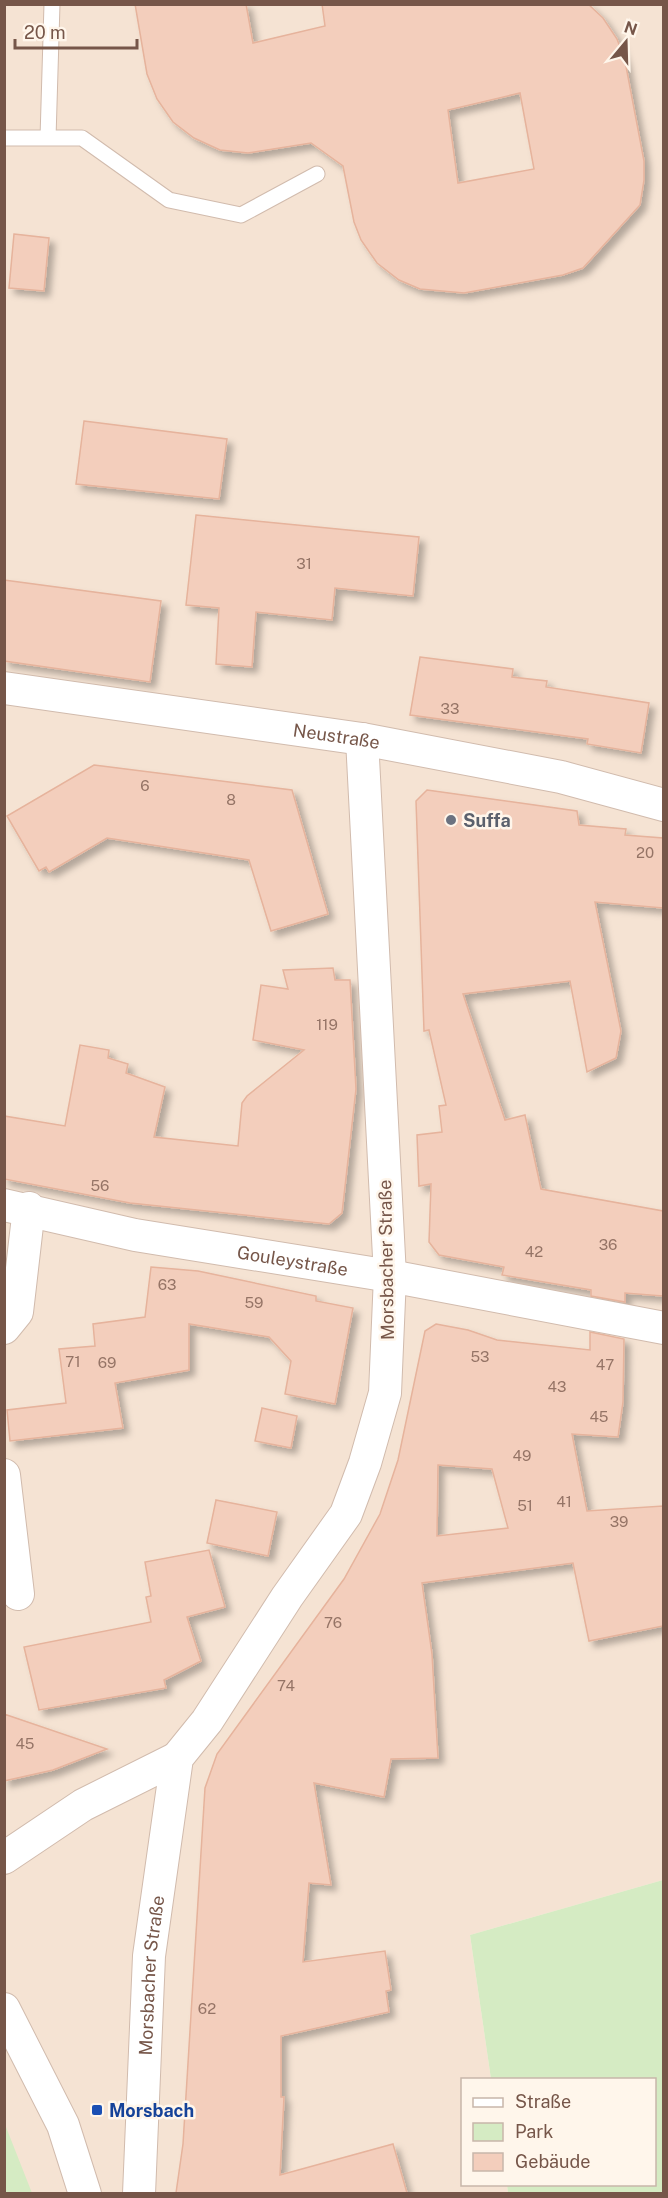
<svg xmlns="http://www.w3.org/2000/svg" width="668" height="2198" font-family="'Public Sans',sans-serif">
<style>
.residential{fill:#f5e3d3}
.green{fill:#d5ebc3}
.building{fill:#f3cebc;stroke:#e6b39c;stroke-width:1.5;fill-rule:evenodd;filter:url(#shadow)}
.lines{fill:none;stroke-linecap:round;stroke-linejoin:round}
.service-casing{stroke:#d1bbad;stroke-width:17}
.minor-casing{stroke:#d1bbad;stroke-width:34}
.service{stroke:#fff;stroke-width:15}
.minor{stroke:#fff;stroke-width:32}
.worship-dot{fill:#6b7280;stroke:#fff6eb;stroke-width:2}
.transit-dot{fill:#1a4fb4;stroke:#fff6eb;stroke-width:2}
.labels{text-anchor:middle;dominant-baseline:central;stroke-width:5;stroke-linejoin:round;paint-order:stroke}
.number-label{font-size:15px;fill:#957466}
.street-label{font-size:18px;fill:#765649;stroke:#fff6eb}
.worship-label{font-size:18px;font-weight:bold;fill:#5b616d;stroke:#fff6eb;text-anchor:start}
.transit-label{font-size:18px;font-weight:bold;fill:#164399;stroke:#fff6eb;text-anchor:start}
</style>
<defs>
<filter id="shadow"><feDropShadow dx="5.5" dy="5.5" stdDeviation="3" flood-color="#0004"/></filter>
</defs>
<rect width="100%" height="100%" fill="#fdf2e5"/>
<path class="residential" d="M 5,5 L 663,5 L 663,1880 L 470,1935 L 491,2079 L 462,2080 L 462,2184 L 507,2185 L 508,2193 L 5,2194 Z"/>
<path class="green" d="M 663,1880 L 663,2193 L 508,2193 L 507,2185 L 654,2184 L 654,2080 L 491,2079 L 470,1935 Z
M 5,2124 L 6,2127 L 32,2193 L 5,2193 Z"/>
<path class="building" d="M 135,4 L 246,4 L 253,43 L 325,26 L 322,4 L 588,4 L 603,18 L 617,39 L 625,61 L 644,161 L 644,180 L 640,205 L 583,268 L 563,275 L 464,293 L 420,289 L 399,280 L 377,263 L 361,240 L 354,222 L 343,166 L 311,143 L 248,153 L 220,150 L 194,138 L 173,122 L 157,99 L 147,74 ZM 520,93 L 534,169 L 458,183 L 448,110 Z
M 14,234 L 49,238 L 44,291 L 9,288 Z
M 84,421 L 227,439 L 219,499 L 76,484 Z
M 196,515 L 419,537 L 413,596 L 335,588 L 332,620 L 256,612 L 252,667 L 216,664 L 219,608 L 186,605 Z
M 4,580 L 161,601 L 150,682 L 4,661 Z
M 420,657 L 513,669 L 512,677 L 547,681 L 546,687 L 649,703 L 641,753 L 587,744 L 588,739 L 410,715 Z
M 94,765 L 292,790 L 328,914 L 271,931 L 249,860 L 107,838 L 49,872 L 46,867 L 39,871 L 7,816 Z
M 427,790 L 577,811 L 579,825 L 626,829 L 625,835 L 663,838 L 663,908 L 595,902 L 621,1031 L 616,1058 L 587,1072 L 570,981 L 463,994 L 505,1120 L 525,1115 L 541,1189 L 663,1211 L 663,1296 L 625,1293 L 625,1302 L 591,1296 L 591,1290 L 502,1275 L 504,1267 L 439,1255 L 429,1242 L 431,1184 L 419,1186 L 417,1135 L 442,1132 L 439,1106 L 446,1105 L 429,1030 L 424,1031 L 416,801 Z
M 333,968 L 335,980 L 350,980 L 356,1089 L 342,1213 L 329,1224 L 130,1203 L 4,1179 L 4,1116 L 65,1126 L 80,1045 L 109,1050 L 108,1058 L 128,1064 L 126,1073 L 165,1087 L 154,1137 L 238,1146 L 242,1103 L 247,1096 L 304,1050 L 253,1040 L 261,985 L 288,989 L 283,970 Z
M 151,1267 L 198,1271 L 316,1296 L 316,1301 L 353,1308 L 335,1404 L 285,1394 L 291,1361 L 269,1337 L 189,1324 L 189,1370 L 115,1383 L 123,1428 L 10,1441 L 7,1410 L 66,1403 L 59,1349 L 95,1346 L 93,1324 L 145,1317 Z
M 436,1324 L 468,1330 L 497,1340 L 590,1350 L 590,1332 L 624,1339 L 623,1402 L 618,1437 L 572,1434 L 587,1511 L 663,1506 L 663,1626 L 589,1641 L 573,1563 L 422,1583 L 432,1654 L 438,1758 L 391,1759 L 384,1797 L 314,1783 L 331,1885 L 309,1883 L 303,1962 L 385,1951 L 391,1990 L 386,1991 L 389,2012 L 281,2036 L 281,2097 L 284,2097 L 280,2175 L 393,2144 L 407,2193 L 176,2193 L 183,2144 L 205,1788 L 217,1754 L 344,1579 L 380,1514 L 398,1460 L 425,1331 ZM 438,1465 L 492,1469 L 508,1528 L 437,1536 Z
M 262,1408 L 297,1416 L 291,1448 L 255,1441 Z
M 216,1500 L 277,1512 L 268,1556 L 207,1543 Z
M 209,1550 L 225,1607 L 187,1617 L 201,1661 L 164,1680 L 166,1688 L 39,1710 L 24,1647 L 151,1622 L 146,1597 L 151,1596 L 145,1562 Z
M 4,1714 L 107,1749 L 53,1770 L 4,1781 Z"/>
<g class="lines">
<defs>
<path id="service" d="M 4,138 L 82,138 L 169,200 L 241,215 L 317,174
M 48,138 L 52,4"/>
<g id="minor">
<path id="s1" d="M 4,688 L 362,739 L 561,777 L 664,805"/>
<path id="s2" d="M 4,1205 L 135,1235 L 390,1276 L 664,1328"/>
<path d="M 4,1328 L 17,1312 L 29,1208"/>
<path d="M 4,1475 L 18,1594"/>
<path d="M 4,1858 L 83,1805 L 177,1758"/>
<path d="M 4,2009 L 63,2125 L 85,2194"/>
<path id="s3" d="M 139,2194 L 149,1956 L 177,1758 L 207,1721 L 287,1597 L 346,1514 L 365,1463 L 385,1393 L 390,1276 L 362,739"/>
</g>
</defs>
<use href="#service" class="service-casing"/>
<use href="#minor" class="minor-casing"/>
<use href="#service" class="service"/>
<use href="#minor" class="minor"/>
</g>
<circle class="worship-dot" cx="451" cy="820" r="6"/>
<rect class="transit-dot" x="91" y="2104" width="12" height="12" rx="3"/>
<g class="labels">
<g class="number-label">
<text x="304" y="563">31</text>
<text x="450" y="708">33</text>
<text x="145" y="785">6</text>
<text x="231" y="799">8</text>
<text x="645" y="852">20</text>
<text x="327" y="1024">119</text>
<text x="100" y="1185">56</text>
<text x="608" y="1244">36</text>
<text x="534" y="1251">42</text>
<text x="167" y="1284">63</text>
<text x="254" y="1302">59</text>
<text x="480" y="1356">53</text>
<text x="73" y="1361">71</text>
<text x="107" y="1362">69</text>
<text x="605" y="1364">47</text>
<text x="557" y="1386">43</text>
<text x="599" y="1416">45</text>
<text x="522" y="1455">49</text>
<text x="564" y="1501">41</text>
<text x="525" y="1505">51</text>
<text x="619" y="1521">39</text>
<text x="333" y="1622">76</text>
<text x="286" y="1685">74</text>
<text x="25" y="1743">45</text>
<text x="207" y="2008">62</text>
</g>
<g class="street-label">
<text stroke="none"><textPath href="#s1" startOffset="336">Neustraße</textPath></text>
<text stroke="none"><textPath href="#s2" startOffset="294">Gouleystraße</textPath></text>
<text transform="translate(386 1260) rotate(-91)">Morsbacher Straße</text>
<text stroke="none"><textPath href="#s3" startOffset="219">Morsbacher Straße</textPath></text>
</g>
<g class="worship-label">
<text x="463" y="820">Suffa</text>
</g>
<g class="transit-label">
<text x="109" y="2110">Morsbach</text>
</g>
</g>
<rect width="668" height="2198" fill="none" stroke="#765649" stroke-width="12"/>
<rect x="461" y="2078" width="195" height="108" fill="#fff6eb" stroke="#c8b6aa" stroke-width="1.5"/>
<rect x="473" y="2098" width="30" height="9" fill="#ffffff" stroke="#c8b6aa" stroke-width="1.5"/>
<text x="515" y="2108" font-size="18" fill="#765649">Straße</text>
<rect x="473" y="2123" width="30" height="18" fill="#d5ebc3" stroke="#c8b6aa" stroke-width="1.5"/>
<text x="515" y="2138" font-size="18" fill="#765649">Park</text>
<rect x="473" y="2153" width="30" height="18" fill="#f3cebc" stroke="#c8b6aa" stroke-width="1.5"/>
<text x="515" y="2168" font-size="18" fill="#765649">Gebäude</text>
<g transform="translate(626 42) rotate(19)" stroke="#fff6eb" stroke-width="4.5" paint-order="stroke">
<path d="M0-4.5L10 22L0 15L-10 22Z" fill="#765649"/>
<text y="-9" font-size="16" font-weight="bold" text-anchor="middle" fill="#765649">N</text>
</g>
<path d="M15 39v9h122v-9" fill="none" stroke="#765649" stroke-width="3"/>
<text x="24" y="39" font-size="18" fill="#765649" stroke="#fff6eb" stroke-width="4.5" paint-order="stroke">20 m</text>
</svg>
